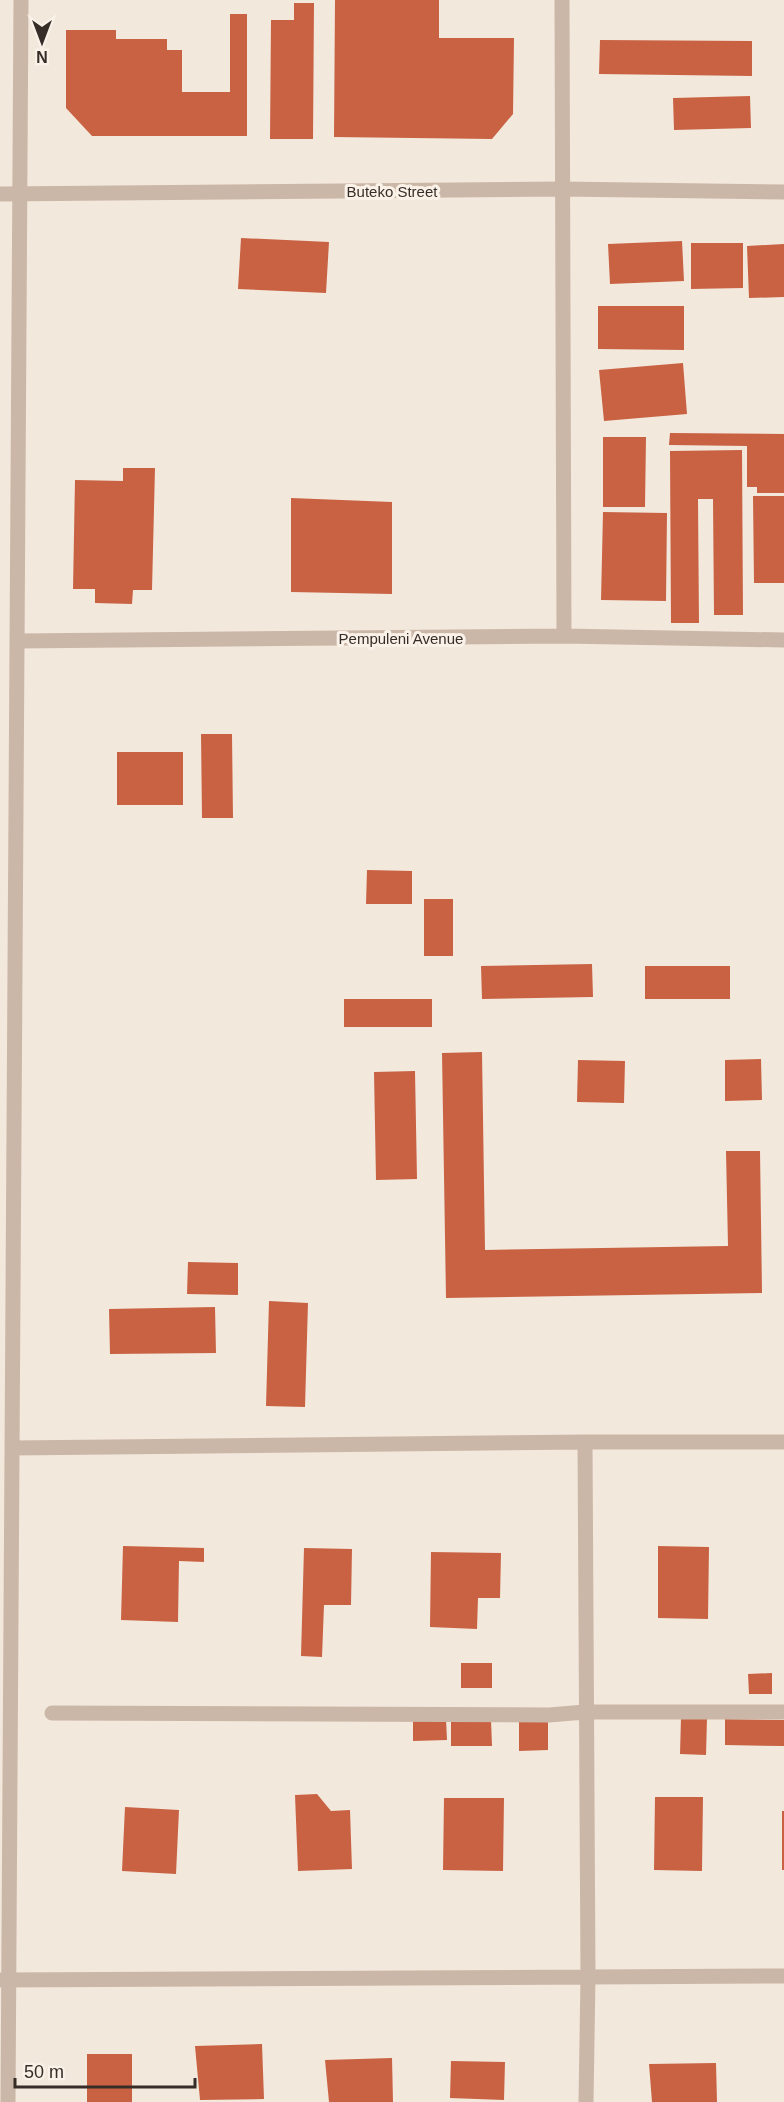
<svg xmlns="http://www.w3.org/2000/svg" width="784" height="2102" font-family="Arial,sans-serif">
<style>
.building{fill:#c96243}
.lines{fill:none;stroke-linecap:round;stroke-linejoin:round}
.minor{stroke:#cbb7a7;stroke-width:15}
.tertiary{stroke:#cbb7a7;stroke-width:15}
.labels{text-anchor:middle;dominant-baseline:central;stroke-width:6;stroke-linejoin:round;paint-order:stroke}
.street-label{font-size:15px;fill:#372d28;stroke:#faf2e8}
</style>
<rect width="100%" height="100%" fill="#f3e8dc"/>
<path class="building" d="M 335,0 L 439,0 L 439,38 L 514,38 L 513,114 L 492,139 L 334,137 Z
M 294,3 L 314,3 L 313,139 L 270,139 L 271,20 L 294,20 Z
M 230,14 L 247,14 L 247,136 L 92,136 L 66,108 L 66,30 L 116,30 L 116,39 L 167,39 L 167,50 L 182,50 L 182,92 L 230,92 Z
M 600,40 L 752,41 L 752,76 L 599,74 Z
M 750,96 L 751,128 L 674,130 L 673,98 Z
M 241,238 L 329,242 L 326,293 L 238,289 Z
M 682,241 L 684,281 L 610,284 L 608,244 Z
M 691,243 L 743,243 L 743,288 L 691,289 Z
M 784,244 L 784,297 L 749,298 L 747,246 Z
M 598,306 L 684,306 L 684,350 L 598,349 Z
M 683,363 L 687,414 L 604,421 L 599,370 Z
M 670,433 L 784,434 L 784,493 L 757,493 L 757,487 L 747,487 L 747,446 L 669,445 Z
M 603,437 L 646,437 L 645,507 L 603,507 Z
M 742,450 L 743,615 L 714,615 L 713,499 L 698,499 L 699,623 L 671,623 L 670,451 Z
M 123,468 L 155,468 L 152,590 L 133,590 L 132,604 L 95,603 L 95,589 L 73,589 L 75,480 L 123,481 Z
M 753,496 L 784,496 L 784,583 L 754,583 Z
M 291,498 L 392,502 L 392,594 L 291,592 Z
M 603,512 L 667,513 L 666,601 L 601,600 Z
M 201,734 L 232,734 L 233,818 L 202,818 Z
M 117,752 L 183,752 L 183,805 L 117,805 Z
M 367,870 L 412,871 L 412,904 L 366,904 Z
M 424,899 L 453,899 L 453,956 L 424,956 Z
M 592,964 L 593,997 L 482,999 L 481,966 Z
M 645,966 L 730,966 L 730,999 L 645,999 Z
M 344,999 L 432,999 L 432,1027 L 344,1027 Z
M 482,1052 L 485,1250 L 728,1246 L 726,1151 L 760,1151 L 762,1293 L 446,1298 L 442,1053 Z
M 761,1059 L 762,1100 L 725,1101 L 725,1060 Z
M 578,1060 L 625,1061 L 624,1103 L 577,1102 Z
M 415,1071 L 417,1179 L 376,1180 L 374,1072 Z
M 188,1262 L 238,1263 L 238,1295 L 187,1294 Z
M 269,1301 L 308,1303 L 305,1407 L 266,1406 Z
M 215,1307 L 216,1353 L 110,1354 L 109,1309 Z
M 123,1546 L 204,1548 L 204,1562 L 179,1561 L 178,1622 L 121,1620 Z
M 658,1546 L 709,1547 L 708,1619 L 658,1618 Z
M 304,1548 L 352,1549 L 351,1605 L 324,1605 L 322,1657 L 301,1656 Z
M 431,1552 L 501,1553 L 500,1598 L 478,1598 L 477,1629 L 430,1627 Z
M 461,1663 L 492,1663 L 492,1688 L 461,1688 Z
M 772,1673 L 772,1694 L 749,1694 L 748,1674 Z
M 681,1718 L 707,1718 L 706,1755 L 680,1754 Z
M 446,1719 L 447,1740 L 413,1741 L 413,1720 Z
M 725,1719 L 784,1720 L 784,1746 L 725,1745 Z
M 451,1720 L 491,1720 L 492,1746 L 451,1746 Z
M 548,1721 L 548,1750 L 519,1751 L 519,1722 Z
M 317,1794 L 331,1811 L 350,1810 L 352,1869 L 298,1871 L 295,1795 Z
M 655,1797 L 703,1797 L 702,1871 L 654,1870 Z
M 444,1798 L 504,1798 L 503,1871 L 443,1870 Z
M 125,1807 L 179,1810 L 176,1874 L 122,1871 Z
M 782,1811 L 784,1811 L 784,1870 L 782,1870 Z
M 262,2044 L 264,2099 L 200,2100 L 195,2046 Z
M 87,2054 L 132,2054 L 132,2102 L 87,2102 Z
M 392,2058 L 393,2102 L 329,2102 L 325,2060 Z
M 451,2061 L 505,2062 L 504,2100 L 450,2098 Z
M 716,2063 L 717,2102 L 652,2102 L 649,2064 Z"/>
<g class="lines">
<path class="minor" d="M 562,0 L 564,636
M 17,641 L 564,636 L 784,640
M 585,1442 L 588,1977 L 586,2102
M 12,1448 L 585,1442 L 784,1442
M 52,1713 L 549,1715 L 585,1712 L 784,1712
M 1,1980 L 784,1976
M 8,2102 L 21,0"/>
<path class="tertiary" d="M 0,194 L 561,189 L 784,192"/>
</g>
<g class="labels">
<g class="street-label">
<text x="392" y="191">Buteko Street</text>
<text x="401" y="638">Pempuleni Avenue</text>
</g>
</g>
<g transform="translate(42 42) rotate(180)" stroke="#faf2e8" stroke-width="4.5" paint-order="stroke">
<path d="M0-4.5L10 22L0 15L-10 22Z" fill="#372d28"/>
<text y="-9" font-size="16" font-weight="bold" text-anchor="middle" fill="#372d28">N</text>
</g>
<path d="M15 2078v9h180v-9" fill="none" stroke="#372d28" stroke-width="3"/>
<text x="24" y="2078" font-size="18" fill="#372d28" stroke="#faf2e8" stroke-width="4.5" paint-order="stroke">50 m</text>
</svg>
